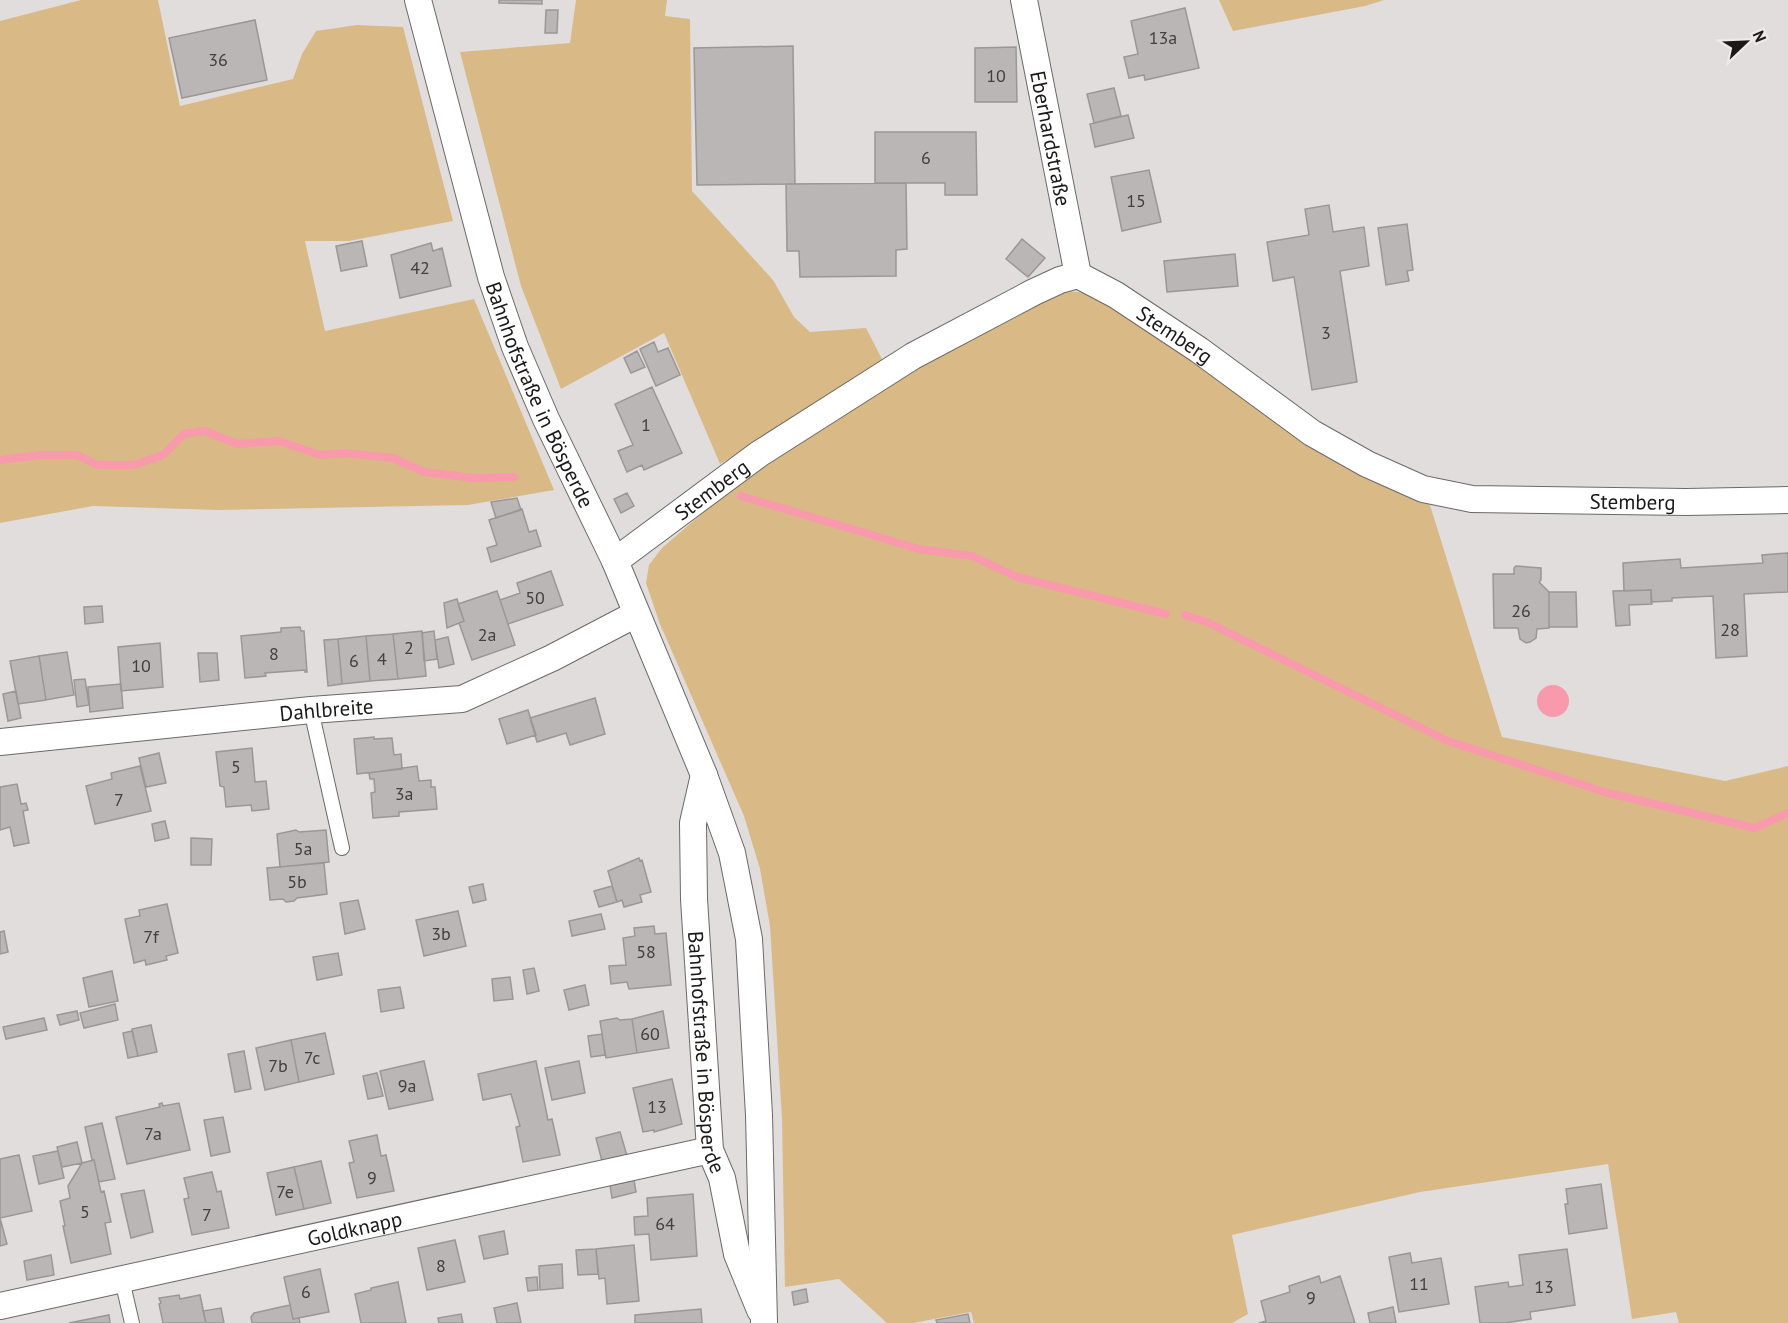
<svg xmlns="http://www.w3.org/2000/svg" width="1788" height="1323" font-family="'PT Sans',sans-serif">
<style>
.green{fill:#d9ba87}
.water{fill:#f899ac}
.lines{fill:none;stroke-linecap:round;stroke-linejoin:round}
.stream{stroke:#f899ac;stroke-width:8}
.building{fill:#bab6b5;stroke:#9b9797;stroke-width:1.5}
.lane-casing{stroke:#6c6967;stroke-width:16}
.street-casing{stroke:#6c6967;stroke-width:28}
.lane{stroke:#fff;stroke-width:14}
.street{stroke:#fff;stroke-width:26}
.labels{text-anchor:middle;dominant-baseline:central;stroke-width:5;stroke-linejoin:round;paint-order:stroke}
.number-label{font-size:18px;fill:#42403f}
.street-label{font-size:21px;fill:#1a1918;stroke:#eeeae9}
</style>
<rect width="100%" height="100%" fill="#e1dddc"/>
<path class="green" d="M 81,0 L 158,0 L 180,106 L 293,79 L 302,54 L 316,31 L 357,25 L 403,27 L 453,221 L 349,241 L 305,241 L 325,331 L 474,299 L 554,490 L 468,505 L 218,510 L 93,506 L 0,523 L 0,21 Z
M 576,0 L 667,0 L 665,16 L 690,19 L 692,191 L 773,280 L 794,317 L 810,332 L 866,328 L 885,365 L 720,464 L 664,333 L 561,389 L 521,286 L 460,52 L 570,43 Z
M 1219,0 L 1384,0 L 1365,6 L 1233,31 Z
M 1066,291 L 1088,293 L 1112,301 L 1310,442 L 1430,505 L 1502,737 L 1725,781 L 1788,766 L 1788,1323 L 1679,1323 L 1676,1312 L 1632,1319 L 1608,1164 L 1420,1192 L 1232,1235 L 1248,1314 L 1232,1323 L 974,1323 L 971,1312 L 913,1323 L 887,1323 L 839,1279 L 785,1287 L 782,1119 L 770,926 L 760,869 L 744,816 L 660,624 L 646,583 L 649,565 L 662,548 L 733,487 L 784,448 L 918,368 L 1042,298 Z"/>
<path class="water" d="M1537 701a16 16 0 1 1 32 0a16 16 0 1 1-32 0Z"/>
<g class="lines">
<path class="stream" d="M 0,460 L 40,455 L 77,455 L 98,465 L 134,465 L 163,455 L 184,434 L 205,431 L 237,444 L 279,441 L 320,455 L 346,453 L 393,458 L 424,472 L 473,478 L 514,477
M 741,496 L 919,549 L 972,556 L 1017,577 L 1166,614
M 1185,615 L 1209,623 L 1448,741 L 1608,793 L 1755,828 L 1788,813"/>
</g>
<path class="building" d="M 499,0 L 542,0 L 542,4 L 499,3 Z
M 1185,8 L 1199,68 L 1145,80 L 1144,75 L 1129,78 L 1124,57 L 1138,54 L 1131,21 Z
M 546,10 L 558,10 L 557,33 L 545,33 Z
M 255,20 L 267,80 L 182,98 L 169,38 Z
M 793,46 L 795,184 L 697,185 L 694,48 Z
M 1016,47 L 1017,102 L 975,102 L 975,48 Z
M 1114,88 L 1121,116 L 1094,123 L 1087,94 Z
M 1128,115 L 1134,138 L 1095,147 L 1090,124 Z
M 875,132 L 976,132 L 977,195 L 945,195 L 945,183 L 875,183 Z
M 1149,170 L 1161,222 L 1122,231 L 1111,177 Z
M 906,183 L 907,249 L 896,250 L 896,276 L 800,277 L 799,251 L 787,251 L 786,184 Z
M 1329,205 L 1333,232 L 1364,227 L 1369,266 L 1340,271 L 1357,382 L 1312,390 L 1294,277 L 1273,281 L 1267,242 L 1309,235 L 1305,209 Z
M 1407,224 L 1413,270 L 1407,271 L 1409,281 L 1386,285 L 1378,228 Z
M 1022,239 L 1045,258 L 1028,277 L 1006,259 Z
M 362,241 L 367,266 L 341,271 L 336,246 Z
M 431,243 L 433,251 L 442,248 L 451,286 L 400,298 L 391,255 Z
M 1235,254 L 1238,286 L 1167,292 L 1164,261 Z
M 654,342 L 658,352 L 668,348 L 680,375 L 656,386 L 640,349 Z
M 637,351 L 645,367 L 631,373 L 624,358 Z
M 652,387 L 682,453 L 644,470 L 642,465 L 627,472 L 618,451 L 633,445 L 615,404 Z
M 627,493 L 634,506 L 621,513 L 614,499 Z
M 517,498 L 521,510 L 496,518 L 491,502 Z
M 522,509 L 529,532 L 536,530 L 541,546 L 491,562 L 487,548 L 497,545 L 489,520 Z
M 1788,553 L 1788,592 L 1744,594 L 1747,656 L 1716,658 L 1713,596 L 1672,598 L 1672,601 L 1651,602 L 1651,590 L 1624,591 L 1623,563 L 1680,559 L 1681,568 L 1763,563 L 1762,555 Z
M 1516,566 L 1541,568 L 1541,580 L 1539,582 L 1549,592 L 1549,628 L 1537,629 L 1536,638 L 1530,642 L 1526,643 L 1520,639 L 1518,628 L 1494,628 L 1493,574 L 1514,574 L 1514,568 Z
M 551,571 L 563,605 L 508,624 L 500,600 L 520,593 L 517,583 Z
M 1651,590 L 1652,604 L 1629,605 L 1630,625 L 1616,626 L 1613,591 Z
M 497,591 L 515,645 L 472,660 L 459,623 L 464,621 L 458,604 Z
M 1549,592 L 1576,592 L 1577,627 L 1549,627 Z
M 457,599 L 464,621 L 447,628 L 444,603 Z
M 102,606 L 103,622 L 85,624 L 84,607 Z
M 300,627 L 301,631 L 304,631 L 307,672 L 305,672 L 305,670 L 265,673 L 266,676 L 245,678 L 241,636 L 281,632 L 281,628 Z
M 422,631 L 426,676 L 398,679 L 393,634 Z
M 434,631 L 437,659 L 424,661 L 422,633 Z
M 393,634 L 398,679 L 370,681 L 366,636 Z
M 366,636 L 370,681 L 342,684 L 338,639 Z
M 448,637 L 454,664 L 439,668 L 435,640 Z
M 338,639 L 342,684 L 328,686 L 324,640 Z
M 160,643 L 163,687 L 121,691 L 118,647 Z
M 67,652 L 74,695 L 46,700 L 39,656 Z
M 198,653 L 217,653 L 219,680 L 200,682 Z
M 39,656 L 46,700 L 18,704 L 10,661 Z
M 85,679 L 89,705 L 77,707 L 74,680 Z
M 121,684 L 123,708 L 90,712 L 88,687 Z
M 16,691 L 21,718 L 8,721 L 3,694 Z
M 595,698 L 605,734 L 570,745 L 566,733 L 537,742 L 530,718 Z
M 528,710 L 536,735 L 507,744 L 499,719 Z
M 374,737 L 374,739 L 392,738 L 394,755 L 401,754 L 402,769 L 357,774 L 354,739 Z
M 252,748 L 255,782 L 266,781 L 269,809 L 252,811 L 251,805 L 226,807 L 224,787 L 220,786 L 216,752 Z
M 159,753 L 166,783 L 146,787 L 139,758 Z
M 140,766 L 151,811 L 95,824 L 86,786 L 112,779 L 111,773 Z
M 417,766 L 419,781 L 431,780 L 431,787 L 435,787 L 437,809 L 399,812 L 399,816 L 373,818 L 371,793 L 375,792 L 374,779 L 370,779 L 369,773 Z
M 17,784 L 21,804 L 26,803 L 28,810 L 23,811 L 29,843 L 14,846 L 10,827 L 0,830 L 0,787 Z
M 165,821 L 169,838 L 155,841 L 152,824 Z
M 296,830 L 299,832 L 326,830 L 329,862 L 280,867 L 277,834 Z
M 191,838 L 212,839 L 211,865 L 191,865 Z
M 639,858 L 640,861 L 642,860 L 651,892 L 640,895 L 642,902 L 624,907 L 622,900 L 617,902 L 608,871 Z
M 324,863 L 327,894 L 297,898 L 294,901 L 286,902 L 283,899 L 270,900 L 267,868 Z
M 483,884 L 486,900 L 473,903 L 469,887 Z
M 612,886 L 617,902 L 599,907 L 594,891 Z
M 358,900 L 365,929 L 345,934 L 340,903 Z
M 167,904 L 178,953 L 166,956 L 167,960 L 146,965 L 145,960 L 134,963 L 125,919 L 140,916 L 139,910 Z
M 458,911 L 466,946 L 424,956 L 416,920 Z
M 601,914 L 605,929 L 572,936 L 569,921 Z
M 654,926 L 655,934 L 666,933 L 671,985 L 629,989 L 627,982 L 611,984 L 609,966 L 626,965 L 623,938 L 635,936 L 634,928 Z
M 4,931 L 8,952 L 0,954 L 0,932 Z
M 338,953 L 342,975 L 317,980 L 313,957 Z
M 534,968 L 539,991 L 527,994 L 523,970 Z
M 112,971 L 118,1001 L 89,1007 L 83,978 Z
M 510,977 L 513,999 L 494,1001 L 492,979 Z
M 585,985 L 589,1005 L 569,1010 L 564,990 Z
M 400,987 L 404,1008 L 381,1012 L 378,990 Z
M 115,1004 L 118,1020 L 84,1028 L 80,1013 Z
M 77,1011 L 79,1020 L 60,1025 L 57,1015 Z
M 663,1011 L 669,1048 L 637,1053 L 632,1019 Z
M 44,1018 L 47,1030 L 6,1039 L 3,1027 Z
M 617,1018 L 620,1020 L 632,1019 L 637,1053 L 606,1058 L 600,1021 Z
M 151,1025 L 157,1052 L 138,1056 L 132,1029 Z
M 132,1031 L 138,1056 L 128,1058 L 123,1033 Z
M 325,1033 L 334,1074 L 299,1082 L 291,1040 Z
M 602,1034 L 605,1055 L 591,1057 L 588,1036 Z
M 291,1040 L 299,1082 L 265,1090 L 256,1048 Z
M 244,1051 L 251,1089 L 235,1092 L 228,1054 Z
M 424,1061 L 433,1100 L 389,1109 L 380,1071 Z
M 536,1061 L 548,1120 L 552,1119 L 560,1155 L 523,1162 L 516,1127 L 520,1126 L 511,1094 L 483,1100 L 478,1074 Z
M 579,1061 L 585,1093 L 552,1100 L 545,1068 Z
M 377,1073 L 383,1096 L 368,1099 L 363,1076 Z
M 672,1079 L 682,1124 L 654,1132 L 654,1130 L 643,1132 L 633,1088 Z
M 162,1103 L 163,1106 L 179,1103 L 190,1150 L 127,1164 L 116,1117 L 160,1107 L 159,1104 Z
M 223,1117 L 230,1152 L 211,1156 L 204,1120 Z
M 102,1123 L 115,1179 L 99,1182 L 94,1160 L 92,1160 L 85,1127 Z
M 620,1132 L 628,1159 L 603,1165 L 596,1138 Z
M 377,1135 L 381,1156 L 386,1155 L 394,1191 L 357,1198 L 349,1163 L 354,1162 L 349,1141 Z
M 77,1142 L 82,1163 L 62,1167 L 57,1147 Z
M 58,1151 L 64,1178 L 39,1184 L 33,1156 Z
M 19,1155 L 32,1211 L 0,1218 L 0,1159 Z
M 94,1160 L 101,1192 L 104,1191 L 111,1222 L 105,1223 L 111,1254 L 71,1263 L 63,1226 L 65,1226 L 60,1201 L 70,1198 L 68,1186 L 82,1163 Z
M 321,1161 L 331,1203 L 304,1209 L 294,1167 Z
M 294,1167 L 304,1209 L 276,1215 L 267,1173 Z
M 212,1172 L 217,1192 L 221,1191 L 229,1228 L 192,1235 L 184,1199 L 189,1198 L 184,1178 Z
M 634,1180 L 636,1192 L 612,1198 L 610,1185 Z
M 1601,1184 L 1607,1228 L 1569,1234 L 1565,1204 L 1568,1204 L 1566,1189 Z
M 144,1190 L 153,1232 L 131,1238 L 121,1194 Z
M 693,1194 L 697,1256 L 651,1260 L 649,1234 L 635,1235 L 634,1217 L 648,1216 L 647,1198 Z
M 0,1218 L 7,1244 L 0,1246 Z
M 504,1231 L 508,1254 L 484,1259 L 479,1236 Z
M 455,1240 L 465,1282 L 427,1290 L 418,1248 Z
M 634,1245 L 639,1301 L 607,1304 L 605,1278 L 599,1279 L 596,1249 Z
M 596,1249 L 598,1274 L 578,1275 L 576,1250 Z
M 1567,1249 L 1575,1305 L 1530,1312 L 1531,1319 L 1505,1323 L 1480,1323 L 1475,1287 L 1508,1282 L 1509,1287 L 1523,1285 L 1519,1255 Z
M 1410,1253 L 1412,1263 L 1441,1258 L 1449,1304 L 1399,1312 L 1389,1257 Z
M 51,1255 L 54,1275 L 27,1280 L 24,1261 Z
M 562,1264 L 563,1288 L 540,1290 L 539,1266 Z
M 320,1269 L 329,1312 L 293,1319 L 284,1277 Z
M 1319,1276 L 1321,1283 L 1340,1276 L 1355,1323 L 1259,1323 L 1266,1321 L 1261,1301 L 1290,1292 L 1289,1286 Z
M 537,1277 L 538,1290 L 528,1291 L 526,1278 Z
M 398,1282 L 406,1323 L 361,1323 L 355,1294 L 371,1290 L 371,1288 Z
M 806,1289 L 808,1302 L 794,1305 L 792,1292 Z
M 179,1295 L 180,1299 L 200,1295 L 206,1323 L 163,1323 L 159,1304 L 161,1303 L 159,1298 Z
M 517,1303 L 521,1323 L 497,1323 L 494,1308 Z
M 290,1305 L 293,1319 L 299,1318 L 300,1323 L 252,1323 L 251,1317 L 254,1313 Z
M 1393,1307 L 1396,1323 L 1370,1323 L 1368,1313 Z
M 221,1308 L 224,1323 L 206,1323 L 203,1311 Z
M 701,1309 L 702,1323 L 635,1323 L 635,1315 Z
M 461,1314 L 463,1323 L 439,1323 L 438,1318 Z
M 968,1314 L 970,1323 L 937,1323 L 936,1320 Z
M 109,1315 L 110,1323 L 69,1323 Z"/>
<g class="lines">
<defs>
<path id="lane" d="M 311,710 L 342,848
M 122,1280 L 132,1323"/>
<g id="street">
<path id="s1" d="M 418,0 L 491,277 L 515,347 L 546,419 L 615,561 L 704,775 L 732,853 L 749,939 L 759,1115 L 764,1323"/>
<path id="s2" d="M 1024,0 L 1078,275"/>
<path id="s3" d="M 615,561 L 759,454 L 913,356 L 1034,292 L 1060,280 L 1078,275 L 1116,295 L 1199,350 L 1312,433 L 1367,464 L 1423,489 L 1472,499 L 1686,502 L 1788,500"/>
<path id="s4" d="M 0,742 L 311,710 L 462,699 L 552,658 L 636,614"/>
<path id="s5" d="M 704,775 L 693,823 L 694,899 L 710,1150 L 722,1178 L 737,1254 L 760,1310"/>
<path id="s6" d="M 0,1306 L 710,1150"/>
</g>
</defs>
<use href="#lane" class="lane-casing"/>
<use href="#street" class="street-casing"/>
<use href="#lane" class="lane"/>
<use href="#street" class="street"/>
</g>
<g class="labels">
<g class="number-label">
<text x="1163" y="37">13a</text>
<text x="218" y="59">36</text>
<text x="996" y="75">10</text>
<text x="926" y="157">6</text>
<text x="1136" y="200">15</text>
<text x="420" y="267">42</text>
<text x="1326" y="332">3</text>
<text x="646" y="424">1</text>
<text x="535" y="597">50</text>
<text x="1521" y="610">26</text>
<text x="1730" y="629">28</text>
<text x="487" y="634">2a</text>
<text x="409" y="647">2</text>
<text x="274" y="653">8</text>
<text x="382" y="658">4</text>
<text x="354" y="660">6</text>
<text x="141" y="665">10</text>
<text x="236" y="766">5</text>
<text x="404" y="793">3a</text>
<text x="119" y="799">7</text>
<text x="303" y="848">5a</text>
<text x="297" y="881">5b</text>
<text x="441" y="933">3b</text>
<text x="151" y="936">7f</text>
<text x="646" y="951">58</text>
<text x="650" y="1033">60</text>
<text x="312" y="1057">7c</text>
<text x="278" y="1065">7b</text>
<text x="407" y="1085">9a</text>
<text x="657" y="1106">13</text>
<text x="153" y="1133">7a</text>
<text x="372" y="1177">9</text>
<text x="285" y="1191">7e</text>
<text x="85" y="1211">5</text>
<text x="207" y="1214">7</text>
<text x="665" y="1223">64</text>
<text x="441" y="1265">8</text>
<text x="1419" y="1283">11</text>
<text x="1544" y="1286">13</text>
<text x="306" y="1291">6</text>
<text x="1311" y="1297">9</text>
</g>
<g class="street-label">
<text stroke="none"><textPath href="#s2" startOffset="141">Eberhardstraße</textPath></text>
<text stroke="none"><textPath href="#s3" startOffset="660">Stemberg</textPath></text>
<text stroke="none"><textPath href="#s1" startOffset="414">Bahnhofstraße in Bösperde</textPath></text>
<text stroke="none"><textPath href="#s3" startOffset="120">Stemberg</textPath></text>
<text stroke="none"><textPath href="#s3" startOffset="1164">Stemberg</textPath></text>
<text stroke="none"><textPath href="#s4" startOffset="328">Dahlbreite</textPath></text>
<text stroke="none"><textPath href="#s5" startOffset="279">Bahnhofstraße in Bösperde</textPath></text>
<text stroke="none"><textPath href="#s6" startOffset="363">Goldknapp</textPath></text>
</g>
</g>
<g transform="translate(1746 42) rotate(67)" stroke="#eeeae9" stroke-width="4.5" paint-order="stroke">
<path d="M0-4.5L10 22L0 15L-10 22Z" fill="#1a1918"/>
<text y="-9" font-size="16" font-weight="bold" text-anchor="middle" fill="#1a1918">N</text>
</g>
</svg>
